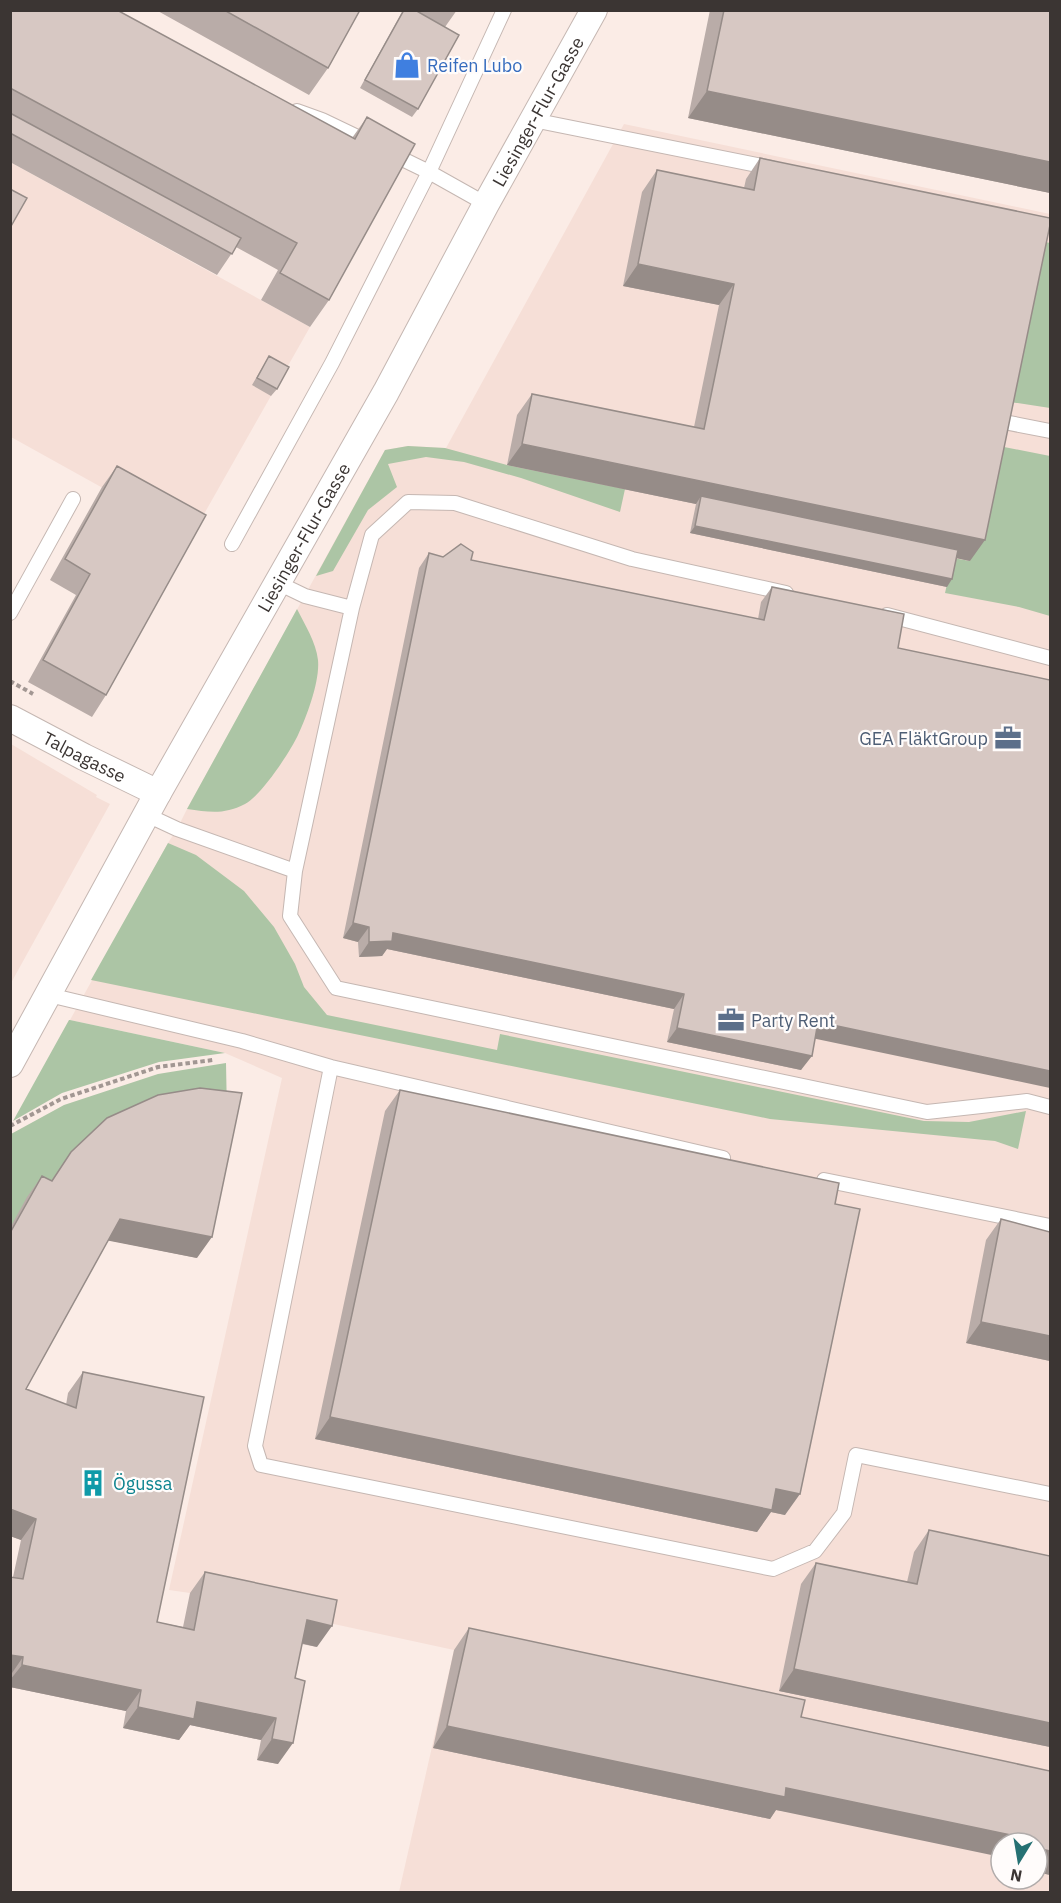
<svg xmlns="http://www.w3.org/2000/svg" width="1061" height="1903" font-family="'IBM Plex Sans',sans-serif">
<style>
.built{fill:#f6dfd7;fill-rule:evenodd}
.green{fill:#acc5a5}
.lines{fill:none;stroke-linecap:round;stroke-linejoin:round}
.service-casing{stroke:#c5b7b2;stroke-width:16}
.minor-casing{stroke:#c5b7b2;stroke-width:28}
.path{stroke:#a29793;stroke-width:4;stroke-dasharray:4.5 3;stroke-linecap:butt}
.service{stroke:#fff;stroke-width:14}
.minor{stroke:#fff;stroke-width:26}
.wall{fill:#b9aca8}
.shaded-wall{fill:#968c88}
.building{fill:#d7c8c3;stroke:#968c88;stroke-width:1.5}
.labels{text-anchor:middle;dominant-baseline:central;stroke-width:4.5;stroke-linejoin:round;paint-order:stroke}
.shop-label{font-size:18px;fill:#366cbe;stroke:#fffcfb;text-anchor:start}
.street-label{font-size:18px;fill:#3b3533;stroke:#fffcfb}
.service-label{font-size:18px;fill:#4e5e75;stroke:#fffcfb;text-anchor:end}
.culture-label{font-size:18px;fill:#0d838f;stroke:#fffcfb;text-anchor:start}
</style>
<rect width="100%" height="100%" fill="#fbece6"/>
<path class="built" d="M 624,124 L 1050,214 L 1050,1892 L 399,1892 L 454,1650 L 190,1593 L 169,1590 L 282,1078 L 225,1053 L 70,1020 L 168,843 L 177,829 L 187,809 L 385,450 L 408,446 L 446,448 ZM 1001,1843 L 1037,1843 L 1037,1879 L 1001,1879 Z
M 10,162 L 310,327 L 191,537 L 11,437 Z
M 11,744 L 97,795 L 96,797 L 110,804 L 11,983 Z"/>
<path class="green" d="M 1037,240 L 1050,243 L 1050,408 L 1004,401 Z
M 994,445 L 1050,456 L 1050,616 L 1019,607 L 945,593 L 953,558 L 970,561 Z
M 408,446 L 445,448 L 507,465 L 625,489 L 620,512 L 521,478 L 464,462 L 426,457 L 388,464 L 397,487 L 368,510 L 333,571 L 316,576 L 385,450 Z
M 297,609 C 305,625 316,642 318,660 C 320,681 307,716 298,735 C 290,752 261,796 245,804 C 224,815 209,812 187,809 Z
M 168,843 L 196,855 L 244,891 L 274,927 L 295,964 L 304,987 L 327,1015 L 497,1050 L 500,1034 L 924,1121 L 969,1122 L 1026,1111 L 1018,1149 L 995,1141 L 770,1119 L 91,980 Z
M 69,1020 L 70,1020 L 225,1053 L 159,1062 L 62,1093 L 13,1121 Z
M 226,1063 L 227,1114 L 37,1202 L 11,1228 L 11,1134 L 64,1105 L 158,1074 Z"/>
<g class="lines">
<defs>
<path id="service" d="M 297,111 L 322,120 L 370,143
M 533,120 L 772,168
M 390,153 L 429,172 L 486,204
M 999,421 L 1050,431
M 232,544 L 332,363 L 429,172 L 504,10
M 278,583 L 305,596 L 352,608
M 786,593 L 632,559 L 455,503 L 408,502 L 372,535 L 352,608 L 295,871 L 290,916 L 336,988 L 927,1112 L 1027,1101 L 1050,1107
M 10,613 L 73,499
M 887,615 L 1050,658
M 147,815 L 177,829 L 295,871
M 49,995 L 242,1041 L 331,1067 L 723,1158
M 331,1067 L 255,1446 L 261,1465 L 773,1569 L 815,1551 L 844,1513 L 856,1455 L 1050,1494
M 824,1180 L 1050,1226"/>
<g id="minor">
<path id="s1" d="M 10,718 L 84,757 L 158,793"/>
<path id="s2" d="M 10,1064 L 158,793 L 386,392 L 486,204 L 594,10"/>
</g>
</defs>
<use href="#service" class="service-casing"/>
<use href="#minor" class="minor-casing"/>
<path class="path" d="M 10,681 L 33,694
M 10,1126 L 61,1099 L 158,1067 L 213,1060"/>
<use href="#service" class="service"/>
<use href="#minor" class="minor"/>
</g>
<path class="wall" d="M 10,10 L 352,138 L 367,117 L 329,300 L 310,327 L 261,300 L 278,270 L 236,247 L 217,275 L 10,162 Z
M 156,10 L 360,10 L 328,68 L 309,95 Z
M 403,10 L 457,10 L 445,27 L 418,109 L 412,117 L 360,88 Z
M 710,10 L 1050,10 L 1050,193 L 688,118 Z
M 760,158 L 970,561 L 957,558 L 947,587 L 690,533 L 696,504 L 507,465 L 517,415 L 532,394 L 694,427 L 719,305 L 623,286 L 642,192 L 657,170 L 744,188 L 746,179 Z
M 269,356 L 277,389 L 271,396 L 252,385 Z
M 117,466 L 106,695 L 92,717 L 28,682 L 76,595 L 50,580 L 102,487 Z
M 429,553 L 443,557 L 471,560 L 758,619 L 761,602 L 772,587 L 815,1039 L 801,1070 L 667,1042 L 674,1009 L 387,949 L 382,956 L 359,957 L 358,942 L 343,938 L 419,568 Z
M 400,1090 L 835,1204 L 785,1515 L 771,1512 L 757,1532 L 315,1439 L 385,1111 Z
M 71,1152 L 197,1258 L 108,1240 L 26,1389 L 66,1405 L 68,1393 L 83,1372 L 157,1622 L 183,1627 L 190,1593 L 205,1572 L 317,1647 L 302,1644 L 278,1764 L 257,1760 L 261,1740 L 190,1725 L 179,1740 L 123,1728 L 126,1711 L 10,1687 L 10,1577 L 13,1577 L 21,1540 L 10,1536 L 10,1228 L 27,1197 L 42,1176 L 51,1181 Z
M 1001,1219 L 1050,1232 L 1050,1361 L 966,1343 L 986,1240 Z
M 929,1530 L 1050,1556 L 1050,1747 L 779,1691 L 801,1584 L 816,1563 L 907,1582 L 914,1552 Z
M 469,1628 L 801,1717 L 1050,1771 L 1050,1875 L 1037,1872 L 1037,1843 L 1001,1843 L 776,1810 L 770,1819 L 433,1748 L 454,1650 Z"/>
<path class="shaded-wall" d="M 707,91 L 1050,162 L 1050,193 L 688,118 Z
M 638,264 L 734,284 L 719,305 L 623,286 Z
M 522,444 L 985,540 L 970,561 L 700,505 L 701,496 L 696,504 L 507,465 Z
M 695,526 L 952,579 L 947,587 L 690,533 Z
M 353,923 L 369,927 L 358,942 L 343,938 Z
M 393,933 L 684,994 L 674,1009 L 387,949 L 382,956 L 359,957 L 369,942 Z
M 818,1022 L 1050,1071 L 1050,1088 L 807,1037 Z
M 677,1028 L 812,1056 L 801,1070 L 667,1042 Z
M 120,1219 L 212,1237 L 197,1258 L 105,1240 Z
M 981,1322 L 1050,1336 L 1050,1361 L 966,1343 Z
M 330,1417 L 776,1489 L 800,1494 L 785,1515 L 771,1512 L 757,1532 L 315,1439 Z
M 10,1509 L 36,1519 L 21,1540 L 10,1536 Z
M 307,1620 L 332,1626 L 317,1647 L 292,1641 Z
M 10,1655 L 23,1657 L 10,1676 Z
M 22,1665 L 141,1690 L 126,1711 L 10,1687 L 10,1680 Z
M 794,1669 L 1050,1723 L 1050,1747 L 779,1691 Z
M 197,1702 L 276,1718 L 261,1740 L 190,1725 L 179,1740 L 123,1728 L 138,1707 Z
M 447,1726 L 786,1788 L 1035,1840 L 1033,1843 L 1001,1843 L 1001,1857 L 776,1810 L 770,1819 L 433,1748 Z
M 272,1739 L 293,1743 L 278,1764 L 257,1760 Z
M 1037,1848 L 1050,1851 L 1050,1875 L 1037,1872 Z"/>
<path class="building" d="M 10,10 L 117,10 L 355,139 L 367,117 L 415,144 L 329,300 L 280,273 L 297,243 L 10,88 Z
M 224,10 L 360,10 L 328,68 Z
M 404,10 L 415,10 L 459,35 L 418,109 L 365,80 Z
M 724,10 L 1050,10 L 1050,162 L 707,91 Z
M 10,113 L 241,238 L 232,254 L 10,133 Z
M 760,158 L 1050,218 L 1050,225 L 985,540 L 522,444 L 532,394 L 704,429 L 734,284 L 638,264 L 657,170 L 754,190 Z
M 10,189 L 27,198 L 10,228 Z
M 269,356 L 289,367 L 277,389 L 257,378 Z
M 117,466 L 206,515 L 106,695 L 43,660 L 90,574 L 65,559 Z
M 701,496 L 958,550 L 952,579 L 695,526 Z
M 461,544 L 473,552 L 471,560 L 764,620 L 772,587 L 904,614 L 898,648 L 1050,680 L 1050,1071 L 818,1022 L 812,1056 L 677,1028 L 684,994 L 393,933 L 392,941 L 369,942 L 369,927 L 353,923 L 429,553 L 443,557 Z
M 200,1088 L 242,1093 L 212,1237 L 120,1219 L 26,1389 L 76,1408 L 83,1372 L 204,1397 L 157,1622 L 194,1630 L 205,1572 L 337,1600 L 332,1626 L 307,1620 L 295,1678 L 305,1681 L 293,1743 L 272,1739 L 276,1718 L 197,1702 L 194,1719 L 138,1707 L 141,1690 L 22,1665 L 23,1657 L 10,1655 L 10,1577 L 23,1579 L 36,1519 L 10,1509 L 10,1233 L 42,1176 L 52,1181 L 71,1152 L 107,1118 L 158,1095 Z
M 400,1090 L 839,1183 L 835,1204 L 860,1209 L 800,1494 L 776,1489 L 772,1510 L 330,1417 Z
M 1001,1219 L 1050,1232 L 1050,1336 L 981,1322 Z
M 929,1530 L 1050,1556 L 1050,1723 L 794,1669 L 816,1563 L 917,1584 Z
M 469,1628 L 805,1700 L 801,1717 L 1050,1771 L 1050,1851 L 1037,1848 L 1037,1843 L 1034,1843 L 1035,1840 L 786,1788 L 785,1797 L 447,1726 Z"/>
<defs>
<symbol id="shop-bare" viewBox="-9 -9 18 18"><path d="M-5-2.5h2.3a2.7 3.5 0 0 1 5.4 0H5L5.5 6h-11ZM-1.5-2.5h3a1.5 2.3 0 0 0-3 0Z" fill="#3f7fe0" stroke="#fffcfb" stroke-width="2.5" paint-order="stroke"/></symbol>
<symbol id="office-bare" viewBox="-9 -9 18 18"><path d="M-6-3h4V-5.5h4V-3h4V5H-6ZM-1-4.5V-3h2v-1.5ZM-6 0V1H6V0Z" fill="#5c6f8a" stroke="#fffcfb" stroke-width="2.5" paint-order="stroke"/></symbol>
<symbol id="building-bare" viewBox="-9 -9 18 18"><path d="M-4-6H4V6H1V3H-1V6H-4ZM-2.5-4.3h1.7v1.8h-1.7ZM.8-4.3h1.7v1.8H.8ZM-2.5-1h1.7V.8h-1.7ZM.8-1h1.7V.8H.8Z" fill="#0f9aa8" stroke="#fffcfb" stroke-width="2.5" paint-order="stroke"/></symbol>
</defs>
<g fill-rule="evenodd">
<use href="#shop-bare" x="388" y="46" width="38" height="38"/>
<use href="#office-bare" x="989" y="719" width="38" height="38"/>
<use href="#office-bare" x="712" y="1001" width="38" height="38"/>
<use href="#building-bare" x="74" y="1464" width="38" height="38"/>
</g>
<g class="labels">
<g class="shop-label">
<text x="427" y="65">Reifen Lubo</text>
</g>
<g class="street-label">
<text stroke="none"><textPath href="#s2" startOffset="1089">Liesinger-Flur-Gasse</textPath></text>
<text stroke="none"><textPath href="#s2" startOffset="603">Liesinger-Flur-Gasse</textPath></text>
<text stroke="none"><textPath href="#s1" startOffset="84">Talpagasse</textPath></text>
</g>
<g class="service-label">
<text x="988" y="738">GEA FläktGroup</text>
<text x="751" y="1020" text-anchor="start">Party Rent</text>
</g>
<g class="culture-label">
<text x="113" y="1483">Ögussa</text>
</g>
</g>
<rect width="1061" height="1903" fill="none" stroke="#3b3533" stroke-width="24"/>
<g transform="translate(1019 1861) rotate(191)"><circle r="28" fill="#fffcfb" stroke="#b1acab" stroke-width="1.5"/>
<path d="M0-4.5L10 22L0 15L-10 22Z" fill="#267173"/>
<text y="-9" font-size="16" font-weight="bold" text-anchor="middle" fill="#3b3533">N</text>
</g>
</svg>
